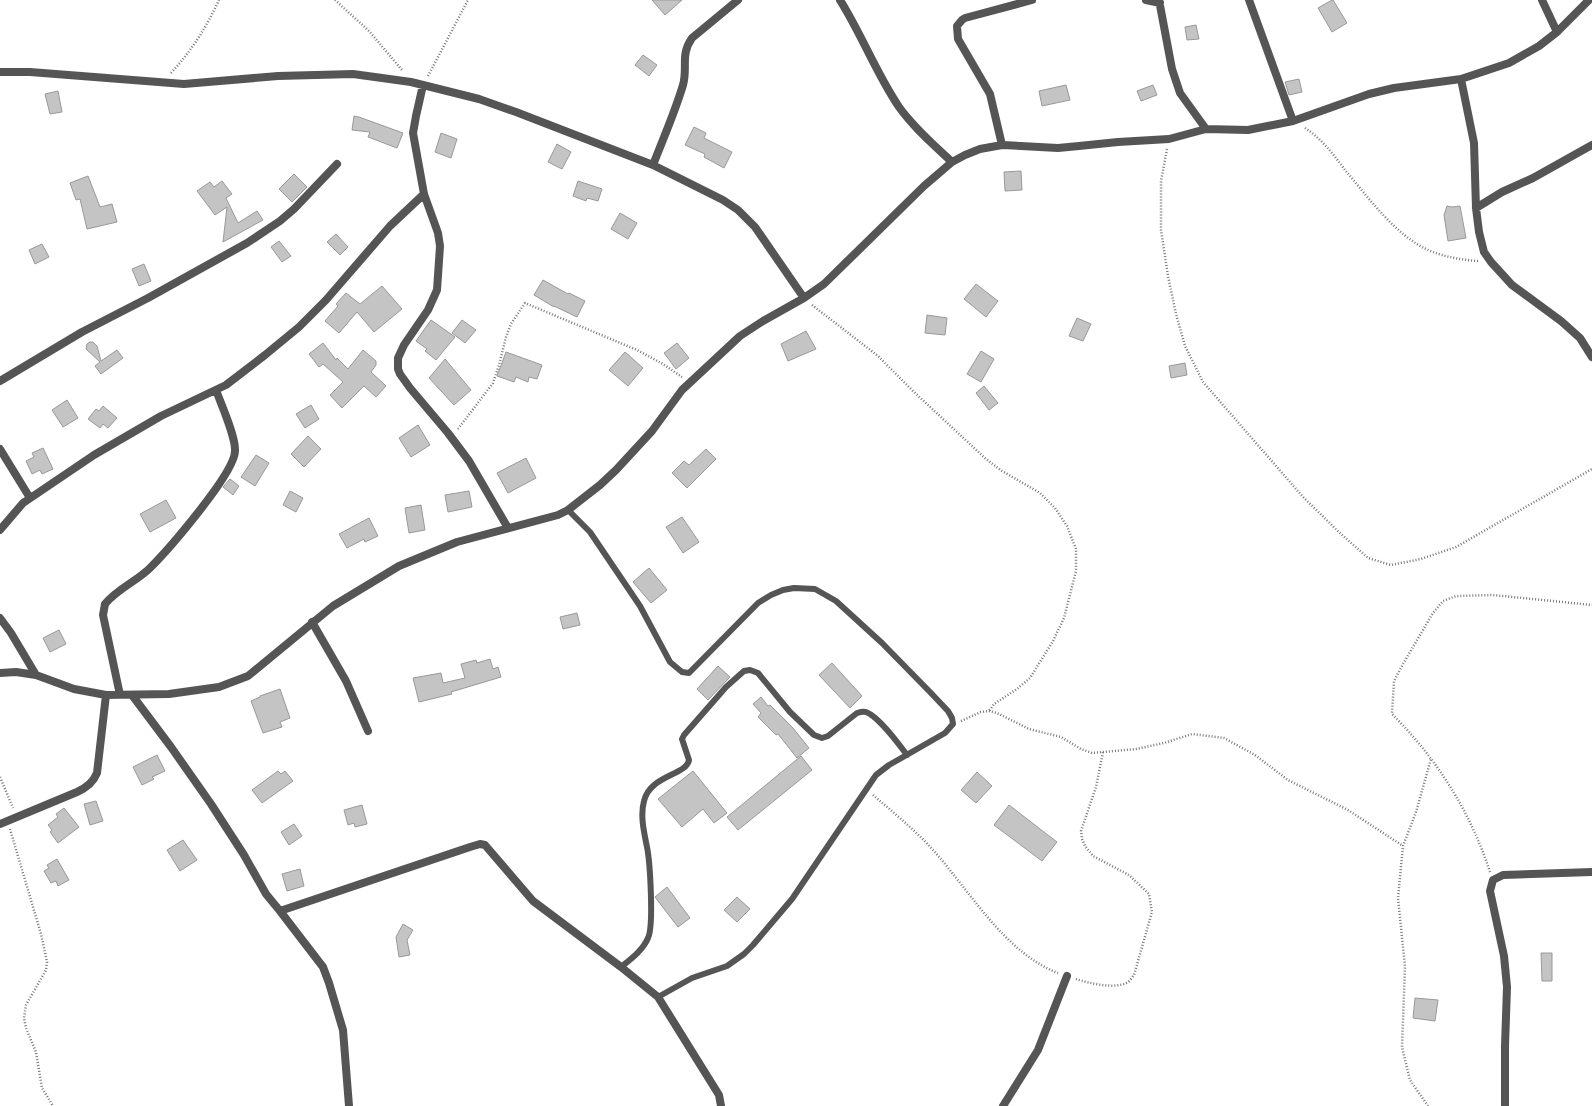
<svg xmlns="http://www.w3.org/2000/svg" width="1592" height="1106" font-family="Jost,sans-serif">
<style>
.building{fill:#c4c4c4;stroke:#999}
.lines{fill:none;stroke-linecap:round;stroke-linejoin:round}
.path{stroke:#777;stroke-width:2.5;stroke-dasharray:1 2;stroke-linecap:butt}
.lane{stroke:#555;stroke-width:6}
.street{stroke:#555;stroke-width:8}
</style>
<rect width="100%" height="100%" fill="#fff"/>
<path class="building" d="M 652,0 L 682,0 L 665,15 Z
M 1332,0 L 1333,0 L 1347,23 L 1332,32 L 1318,8 Z
M 1196,25 L 1199,39 L 1187,40 L 1185,27 Z
M 643,55 L 657,65 L 649,76 L 635,65 Z
M 1299,79 L 1302,92 L 1289,95 L 1285,82 Z
M 1066,85 L 1070,100 L 1042,106 L 1039,91 Z
M 1153,85 L 1157,95 L 1141,101 L 1137,91 Z
M 58,91 L 62,112 L 50,114 L 45,94 Z
M 354,116 L 359,117 L 403,133 L 397,148 L 368,137 L 370,132 L 352,130 Z
M 694,127 L 706,133 L 704,138 L 732,152 L 724,168 L 704,157 L 705,154 L 685,145 Z
M 441,133 L 457,139 L 451,158 L 435,152 Z
M 557,144 L 571,152 L 562,169 L 548,162 Z
M 1021,171 L 1022,190 L 1005,191 L 1004,172 Z
M 294,174 L 307,187 L 292,202 L 279,189 Z
M 88,176 L 100,207 L 112,204 L 117,222 L 87,229 L 80,199 L 76,200 L 70,183 Z
M 222,181 L 232,194 L 226,198 L 238,223 L 257,211 L 263,220 L 223,242 L 227,207 L 215,215 L 197,191 L 210,182 L 214,187 Z
M 578,181 L 602,189 L 598,201 L 587,198 L 586,201 L 573,196 Z
M 1447,206 L 1452,207 L 1460,206 L 1466,238 L 1448,241 L 1444,215 Z
M 620,213 L 637,223 L 628,239 L 611,229 Z
M 336,234 L 348,247 L 340,255 L 327,242 Z
M 279,241 L 291,256 L 282,262 L 271,247 Z
M 42,244 L 49,257 L 35,264 L 29,250 Z
M 144,264 L 151,281 L 139,286 L 132,269 Z
M 543,280 L 568,294 L 569,293 L 585,301 L 577,317 L 554,306 L 554,307 L 534,295 Z
M 976,284 L 998,301 L 986,317 L 964,299 Z
M 382,286 L 402,309 L 374,332 L 357,312 L 339,333 L 325,321 L 338,306 L 336,304 L 346,293 L 360,304 Z
M 927,315 L 947,318 L 945,335 L 925,333 Z
M 1077,318 L 1091,324 L 1083,341 L 1069,336 Z
M 431,320 L 455,337 L 436,360 L 425,351 L 427,349 L 416,341 Z
M 462,320 L 476,330 L 465,343 L 452,333 Z
M 806,331 L 816,349 L 788,361 L 781,344 Z
M 90,342 L 93,342 L 97,346 L 101,361 L 117,350 L 123,358 L 101,374 L 95,366 L 100,362 L 86,349 L 87,344 Z
M 323,343 L 336,360 L 337,358 L 348,369 L 363,350 L 376,361 L 376,365 L 371,372 L 386,386 L 376,397 L 364,386 L 342,408 L 330,395 L 343,382 L 323,364 L 319,367 L 309,354 Z
M 677,343 L 689,358 L 676,369 L 664,353 Z
M 981,351 L 994,359 L 981,382 L 967,374 Z
M 506,352 L 542,365 L 537,379 L 529,377 L 528,382 L 516,377 L 514,382 L 497,376 Z
M 625,352 L 643,368 L 628,386 L 609,370 Z
M 445,359 L 471,390 L 454,405 L 429,378 Z
M 1185,363 L 1187,375 L 1171,378 L 1169,366 Z
M 984,386 L 998,403 L 989,410 L 976,393 Z
M 67,400 L 78,418 L 63,427 L 52,410 Z
M 311,405 L 319,419 L 305,428 L 296,414 Z
M 103,406 L 117,418 L 108,428 L 103,424 L 100,428 L 88,419 L 96,409 L 99,411 Z
M 418,425 L 430,445 L 411,457 L 399,438 Z
M 308,436 L 321,449 L 304,467 L 291,454 Z
M 43,448 L 53,469 L 42,474 L 40,470 L 32,474 L 26,461 L 34,457 L 32,453 Z
M 706,449 L 716,459 L 687,488 L 672,473 L 684,461 L 689,465 Z
M 256,455 L 269,463 L 255,486 L 241,477 Z
M 526,458 L 536,478 L 508,493 L 497,473 Z
M 230,479 L 239,486 L 233,495 L 223,487 Z
M 290,491 L 303,498 L 296,512 L 283,505 Z
M 469,491 L 472,507 L 448,512 L 445,495 Z
M 166,500 L 176,518 L 150,532 L 140,514 Z
M 421,505 L 425,530 L 409,533 L 405,508 Z
M 682,517 L 699,542 L 683,553 L 666,527 Z
M 369,518 L 378,536 L 365,542 L 364,539 L 347,548 L 339,534 Z
M 649,568 L 667,590 L 651,603 L 633,582 Z
M 577,613 L 580,625 L 563,629 L 560,617 Z
M 59,630 L 66,644 L 50,652 L 43,638 Z
M 490,659 L 493,669 L 498,667 L 501,677 L 451,692 L 452,694 L 419,702 L 413,678 L 441,673 L 443,683 L 465,678 L 461,664 L 476,660 L 477,663 Z
M 832,663 L 862,696 L 850,708 L 819,675 Z
M 718,666 L 730,677 L 708,700 L 697,689 Z
M 280,689 L 290,718 L 280,722 L 282,727 L 263,733 L 251,701 L 260,697 L 260,696 Z
M 761,697 L 768,706 L 770,705 L 793,728 L 809,748 L 797,758 L 778,734 L 776,735 L 758,717 L 761,713 L 753,704 Z
M 157,755 L 165,771 L 152,777 L 154,779 L 142,785 L 133,767 Z
M 801,756 L 812,770 L 738,830 L 727,817 Z
M 278,771 L 281,774 L 285,771 L 293,781 L 262,803 L 252,790 Z
M 693,771 L 727,813 L 714,823 L 703,809 L 682,827 L 658,799 Z
M 977,772 L 992,786 L 976,803 L 961,790 Z
M 96,801 L 103,821 L 90,825 L 84,804 Z
M 362,805 L 367,824 L 355,827 L 354,823 L 348,825 L 344,810 Z
M 1009,805 L 1057,842 L 1042,861 L 994,825 Z
M 64,808 L 79,827 L 58,843 L 50,832 L 52,830 L 48,825 L 58,817 L 56,814 Z
M 294,824 L 302,836 L 289,845 L 281,832 Z
M 183,840 L 197,860 L 180,871 L 167,850 Z
M 57,859 L 69,880 L 58,886 L 56,881 L 51,883 L 44,871 L 49,868 L 47,865 Z
M 300,869 L 304,886 L 287,891 L 282,874 Z
M 667,887 L 690,918 L 678,927 L 655,897 Z
M 737,897 L 750,909 L 737,922 L 724,910 Z
M 403,924 L 413,930 L 407,940 L 410,955 L 399,957 L 396,937 Z
M 1541,953 L 1552,953 L 1552,981 L 1542,981 Z
M 1415,998 L 1438,1000 L 1435,1021 L 1413,1018 Z"/>
<g class="lines">
<path class="path" d="M 335,0 L 369,31 L 402,70
M 171,73 C 192,50 206,28 219,0
M 428,76 L 468,0
M 1305,128 C 1321,138 1334,155 1345,170 C 1368,197 1395,235 1428,250 C 1444,257 1462,260 1479,261
M 1167,149 L 1161,181 L 1161,230 L 1168,276 L 1176,314 L 1185,346 L 1203,382 L 1303,497 L 1341,534 L 1368,558 L 1391,565 L 1421,559 L 1456,547 L 1592,469
M 812,305 L 878,356 L 914,392 L 986,459 L 1002,471 L 1040,493 L 1055,508 L 1067,526 L 1076,549 L 1076,571 L 1064,618 L 1053,641 L 1030,678 L 1017,689 L 994,704 L 989,711
M 458,429 L 493,383 L 499,365 L 506,337 L 511,324 L 525,303 L 637,350 L 663,364 L 682,377
M 961,721 L 981,712 L 989,711 L 997,713 L 1029,729 L 1061,737 L 1081,749 L 1092,753 L 1136,749 L 1164,743 L 1192,734 L 1224,738 L 1255,755 L 1288,780 L 1348,810 L 1403,846
M 0,777 L 13,808
M 873,795 C 893,812 915,830 933,850 C 970,891 1005,953 1058,973
M 10,829 L 41,934 L 47,962 L 46,970 L 26,1005 L 24,1018 L 26,1028 L 36,1052 L 42,1088 L 53,1106
M 1490,872 C 1470,811 1437,759 1392,714 L 1394,681 L 1403,664 L 1433,613 L 1443,601 L 1456,596 L 1493,595 L 1592,605
M 1076,979 C 1089,983 1115,990 1128,982 C 1130,981 1132,977 1134,975 L 1152,912 L 1149,894 L 1129,875 L 1093,856 L 1085,846 L 1082,839 L 1081,831 L 1096,787 L 1103,752
M 1428,1106 L 1410,1080 L 1402,1047 L 1405,967 L 1398,898 L 1403,846 L 1416,812 L 1431,759"/>
<path class="lane" d="M 568,510 L 590,532 L 640,606 L 670,662 L 682,672 L 689,673 L 758,603 L 771,595 L 783,590 L 794,588 L 815,589 L 836,601 L 882,643 L 930,692 L 948,711 L 952,718 L 953,724 L 945,733 L 889,765 L 876,775 L 792,899 L 753,945 L 744,954 L 727,966 L 692,978 L 658,997
M 621,967 C 631,959 643,950 648,938 C 654,926 650,862 647,847 C 644,832 640,816 644,801 C 650,775 687,775 689,760 L 682,739 L 684,735 L 726,687 L 744,671 L 750,670 L 758,673 L 790,712 L 814,735 L 822,738 L 828,736 L 857,713 C 860,712 863,711 866,712 C 879,717 898,743 907,755"/>
<path class="street" d="M 840,0 C 862,35 876,73 899,107 C 914,128 934,145 952,162
M 1146,0 L 1160,3
M 1159,0 L 1172,69 L 1180,93 L 1206,129
M 1249,0 L 1293,121
M 1542,0 L 1557,32
M 0,72 L 30,72 L 184,84 L 278,76 L 353,74 L 411,82 L 479,99 L 516,112 L 653,165 L 723,200 L 738,210 L 755,227 L 804,298
M 1461,79 L 1474,143 L 1476,208 L 1479,232 L 1484,252 L 1491,262 L 1512,285 L 1561,321 L 1580,338 L 1592,357
M 423,85 L 416,116 L 413,133 L 424,194 L 438,233 L 440,246 L 437,290 L 428,310 L 404,345 L 398,358 L 398,369 L 400,374 L 410,388 L 448,433 L 469,461 L 508,528
M 1002,145 L 990,94 L 958,39 L 957,26 L 962,20 L 965,18 L 1032,0
M 653,165 C 663,139 675,112 683,85 C 688,67 680,55 692,38 L 738,0
M 1476,208 L 1502,192 L 1533,178 L 1592,145
M 0,381 L 82,332 L 148,298 L 247,243 L 280,221 L 294,209 L 337,164
M 0,449 L 30,498
M 0,530 L 23,503 L 94,455 L 161,416 L 226,385 L 265,355 L 299,327 L 326,300 L 390,226 L 424,194
M 0,618 L 11,633 L 36,675
M 312,622 L 346,681 L 368,731
M 0,673 L 16,672 L 36,675 L 74,689 L 106,695 L 169,694 L 219,687 L 248,676 L 333,606 L 399,566 L 457,542 L 558,515 L 568,510 L 600,485 L 616,470 L 652,431 L 682,390 L 740,336 L 763,321 L 804,298 L 824,284 L 924,186 L 952,162 L 965,155 L 980,149 L 1002,145 L 1058,148 L 1079,146 L 1118,142 L 1169,139 L 1206,129 L 1248,130 L 1293,121 L 1369,94 L 1394,88 L 1461,79 L 1509,63 L 1539,46 L 1557,32 L 1589,0
M 120,695 L 103,615 L 105,604 C 117,589 137,581 150,568 C 168,550 235,473 235,451 C 236,437 221,404 216,390
M 132,695 L 171,747 L 211,804 L 244,855 L 266,894 L 280,911 L 323,967 L 329,983 L 343,1030 L 349,1106
M 0,824 L 77,792 C 86,788 93,783 97,773 L 106,695
M 280,911 L 470,847 L 480,844 L 485,845 L 533,901 L 621,967 L 658,997 L 719,1095 L 721,1106
M 1003,1106 L 1038,1050 L 1067,976
M 1505,1106 L 1505,1046 L 1507,987 L 1504,956 L 1490,891 L 1493,880 L 1503,875 L 1592,872"/>
</g>
</svg>
